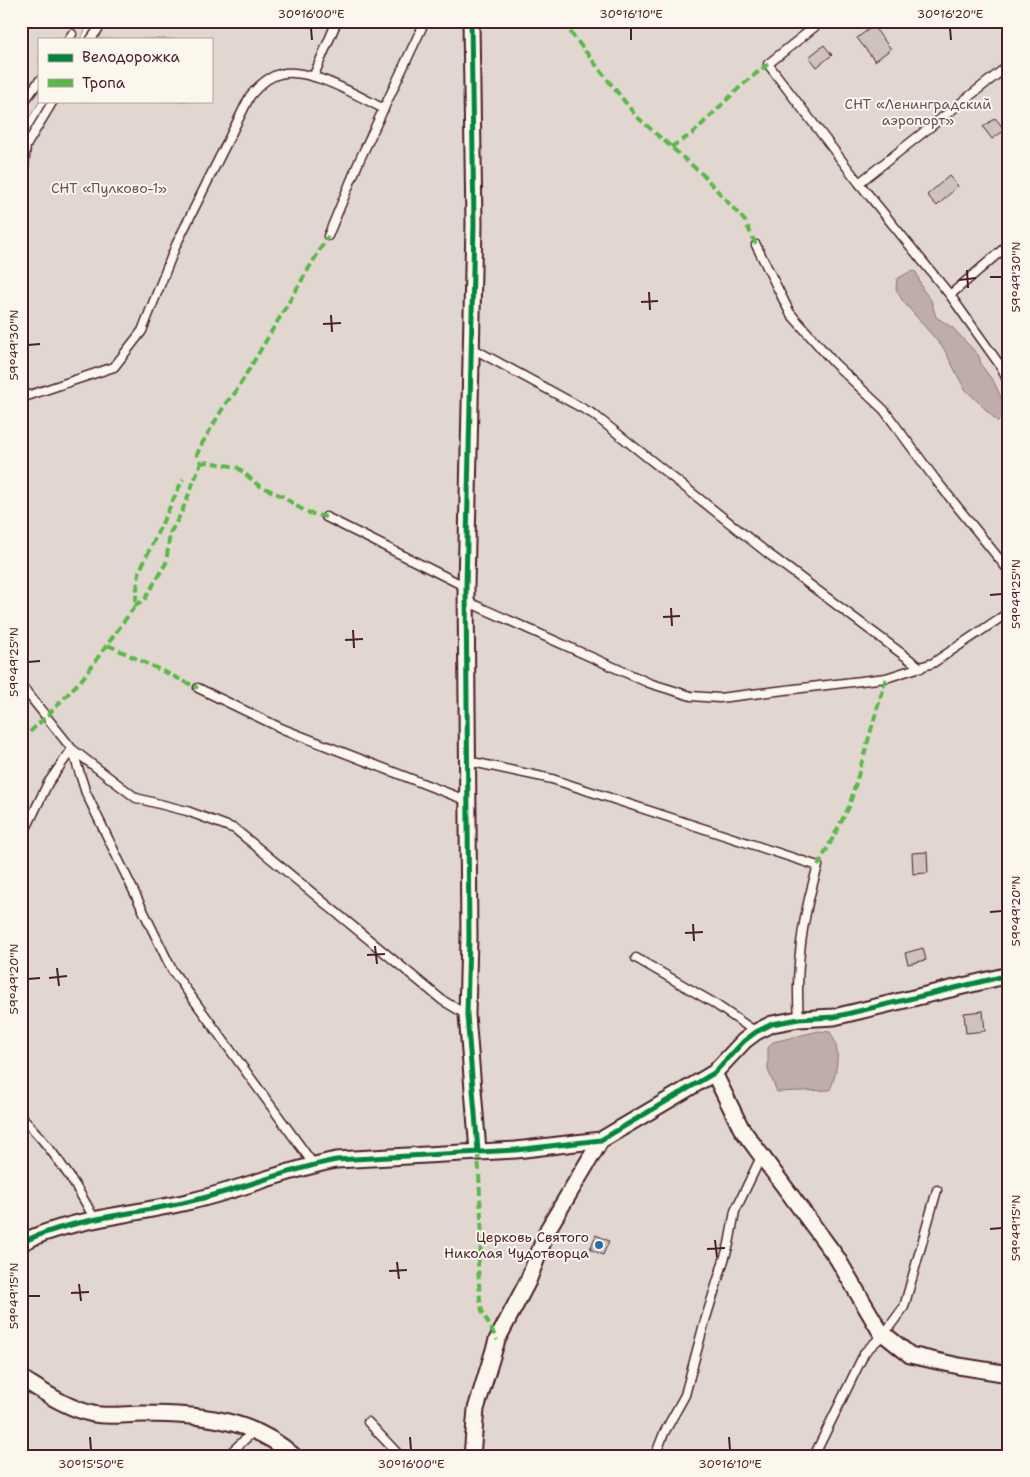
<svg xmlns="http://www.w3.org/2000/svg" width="1030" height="1477" font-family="'Shantell Sans',sans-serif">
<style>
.green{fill:#e2d7d0;stroke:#967b7e}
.water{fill:#bfadaa;stroke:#907477}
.building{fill:#cfc2bc;stroke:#4a1f2b}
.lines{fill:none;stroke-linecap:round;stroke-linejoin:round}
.service-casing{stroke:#4a1f2b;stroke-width:11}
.minor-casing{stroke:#4a1f2b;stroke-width:19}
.service{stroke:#fbf7ec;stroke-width:8}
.minor{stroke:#fbf7ec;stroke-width:15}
.quiet{stroke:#58b947;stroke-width:4;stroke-dasharray:8 4;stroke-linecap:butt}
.cycleway-casing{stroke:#fbf7ec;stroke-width:8}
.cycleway{stroke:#00873e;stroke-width:5}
.ticks{fill:none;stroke:#4a1f2b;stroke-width:2}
.poi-dot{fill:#1f6fb2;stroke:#fbf7ec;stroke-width:2}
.labels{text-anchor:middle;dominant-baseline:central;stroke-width:4;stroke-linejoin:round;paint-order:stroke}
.park-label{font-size:14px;fill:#704d54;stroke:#fbf7ec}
.poi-label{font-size:14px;fill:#4a1f2b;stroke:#fbf7ec;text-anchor:end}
.neatline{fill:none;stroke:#4a1f2b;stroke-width:2}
.ticks-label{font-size:12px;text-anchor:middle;fill:#4a1f2b}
</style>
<rect width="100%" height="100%" fill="#fbf7ec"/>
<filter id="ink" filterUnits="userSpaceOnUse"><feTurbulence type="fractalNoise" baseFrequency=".02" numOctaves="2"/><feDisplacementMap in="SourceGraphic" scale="10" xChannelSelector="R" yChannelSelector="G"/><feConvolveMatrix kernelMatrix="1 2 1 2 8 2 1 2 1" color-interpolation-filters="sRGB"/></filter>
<g filter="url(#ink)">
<path class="green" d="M 21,21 L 91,21 L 80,39 L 39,39 L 40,101 L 21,130 Z
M 104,21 L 1009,21 L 1009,1456 L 21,1456 L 21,195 L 26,146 L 53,101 L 211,101 L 211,39 L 91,39 Z"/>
<path class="water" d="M 911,271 L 916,272 L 923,290 L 931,300 L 936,317 L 953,328 L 979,356 L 981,365 L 994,382 L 1001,397 L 1005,415 L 998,422 L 964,388 L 944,349 L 902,300 L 896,289 L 897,279 Z
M 819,1031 L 830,1032 C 842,1049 837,1072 830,1090 L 777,1092 L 768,1070 L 768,1048 L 773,1042 Z"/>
<path class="building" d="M 873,26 L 891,49 L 875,61 L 857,38 Z
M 824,45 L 832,55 L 817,67 L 809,57 Z
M 995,118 L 1005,130 L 992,139 L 983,127 Z
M 949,176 L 958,186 L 937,206 L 927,195 Z
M 927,852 L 928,873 L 913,874 L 912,853 Z
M 923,948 L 926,960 L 908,964 L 905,953 Z
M 983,1011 L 985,1031 L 966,1033 L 964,1013 Z
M 596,1235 L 609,1241 L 603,1255 L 590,1249 Z"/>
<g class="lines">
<defs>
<path id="service" d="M 822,21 L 768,64 L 859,183 L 950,295 L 1002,368 L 1009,385
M 69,39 L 72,34
M 91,39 L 104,21
M 314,75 L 337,21
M 21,106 L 39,81
M 859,183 L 1009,65
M 21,195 L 26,146 L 53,101
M 328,236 L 360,159 L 425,21
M 756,245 L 790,313 L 834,363 L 884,410 L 935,479 L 1009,571
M 950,295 L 1009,244
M 472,348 L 593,414 L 770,555 L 921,668
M 21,398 L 114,367 L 142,331 L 176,245 L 250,96 C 257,88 264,80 274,76 C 302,62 358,96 384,109
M 326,517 L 466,587
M 466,601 L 649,683 L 691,696 L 719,698 L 886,678 L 933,663 L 1009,612
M 21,685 L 72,749 L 136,798 L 187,811 L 235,829 L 442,1000 L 467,1015
M 198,688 L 283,729 L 468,801
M 72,749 L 86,793 L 172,970 L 314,1165
M 468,761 L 552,779 L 818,866 C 802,917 795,965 799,1019
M 21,839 L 48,783 L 72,749
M 636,958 L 712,1002 L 756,1032
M 21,1117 C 52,1147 75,1182 95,1220
M 368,1422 L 400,1456
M 227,1456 L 254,1431
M 655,1456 L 664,1433 L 685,1395 L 704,1324 L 729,1244 L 735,1211 L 761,1157
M 814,1456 L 865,1352 L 884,1334 L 904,1307 L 937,1190"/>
<path id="minor" d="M 471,21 L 474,224 L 466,587 L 469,937 L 467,1015 L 478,1151
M 714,1073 L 741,1128 L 837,1258 L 880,1331 L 910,1355 L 959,1366 L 1009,1374
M 21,1243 C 67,1219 136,1214 187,1202 C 237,1191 285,1170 336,1160 L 516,1150 L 601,1140 L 714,1073 L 744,1041 L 756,1032 L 772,1024 L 799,1019 L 834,1017 L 1009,975
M 21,1378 C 44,1392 66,1408 93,1414 C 108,1417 127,1414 143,1414 C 197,1414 252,1418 294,1456
M 472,1456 L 476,1409 L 497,1340 L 528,1281 L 548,1229 L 601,1140"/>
</defs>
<use href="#service" class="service-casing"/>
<use href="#minor" class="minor-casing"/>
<use href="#service" class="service"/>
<use href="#minor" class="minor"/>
<path class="quiet" d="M 565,21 L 571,33 L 636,116 L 703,175 L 745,221 L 756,245
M 671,147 L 692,134 L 742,85 L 768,64
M 201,463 L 208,462 L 237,467 L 258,485 L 282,496 L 298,507 L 309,513 L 326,517
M 135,606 L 145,599 L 166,563 L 170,533 L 181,514 L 201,463 L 197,455 L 200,447 L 226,403 L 235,393 L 328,236
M 108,645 L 198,688
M 21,740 L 46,717 L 83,678 L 135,606 L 139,572 L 183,479
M 818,866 L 849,807 L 886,678
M 478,1151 L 482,1240 L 478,1265 L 480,1300 L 482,1311 L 497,1340"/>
<defs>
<path id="cycleway" d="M 471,21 L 474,224 L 466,587 L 469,937 L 467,1015 L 478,1151
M 21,1243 C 67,1219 136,1214 187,1202 C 237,1191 285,1170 336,1160 L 516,1150 L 601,1140 L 714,1073 L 744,1041 L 756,1032 L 772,1024 L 799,1019 L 834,1017 L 1009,975"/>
</defs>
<use href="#cycleway" class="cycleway-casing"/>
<use href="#cycleway" class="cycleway"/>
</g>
</g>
<path class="ticks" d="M 311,28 L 312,40M 631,28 L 631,40M 950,28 L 951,40M 967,270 L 968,288M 990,277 L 1002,277M 959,280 L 976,278M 649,292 L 650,310M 641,302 L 658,301M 331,315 L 332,332M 323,324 L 341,323M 28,345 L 40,344M 990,595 L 1002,594M 671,608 L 672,626M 663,617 L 680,616M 353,630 L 354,648M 345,640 L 363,639M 28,662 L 40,661M 990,912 L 1002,911M 693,924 L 694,941M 685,933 L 703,932M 375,946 L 377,964M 367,955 L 385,954M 57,968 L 59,986M 49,978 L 67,976M 28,979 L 40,978M 990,1229 L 1002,1228M 715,1240 L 717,1257M 707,1249 L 725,1248M 397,1262 L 399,1279M 389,1271 L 407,1270M 79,1284 L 81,1301M 71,1293 L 89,1292M 28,1296 L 40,1296M 90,1437 L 91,1450M 410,1437 L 411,1450M 729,1437 L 730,1450"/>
<circle class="poi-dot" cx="599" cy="1245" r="5"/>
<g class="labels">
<g class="park-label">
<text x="918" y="104">СНТ «Ленинградский<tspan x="918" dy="16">аэропорт»</tspan></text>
<text x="109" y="188">СНТ «Пулково-1»</text>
</g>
<g class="poi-label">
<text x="589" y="1237">Церковь Святого<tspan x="589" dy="16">Николая Чудотворца</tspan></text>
</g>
</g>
<rect width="1030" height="1477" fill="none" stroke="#fbf7ec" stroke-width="55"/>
<rect x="38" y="38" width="175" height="65" fill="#fbf7ec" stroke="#b4a19f"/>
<rect x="48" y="54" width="25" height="8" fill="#00873e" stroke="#b4a19f"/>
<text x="82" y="62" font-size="15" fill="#4a1f2b">Велодорожка</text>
<rect x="48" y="79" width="25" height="8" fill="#58b947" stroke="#b4a19f"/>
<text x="82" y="88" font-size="15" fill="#4a1f2b">Тропа</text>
<rect x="28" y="28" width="974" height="1422" class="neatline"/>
<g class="ticks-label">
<text x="311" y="18">30°16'00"E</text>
<text x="631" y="18">30°16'10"E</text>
<text x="950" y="18">30°16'20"E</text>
<text transform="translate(1016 277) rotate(-90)" y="4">59°49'30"N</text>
<text transform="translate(14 345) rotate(-90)" y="4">59°49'30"N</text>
<text transform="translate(1016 594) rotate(-90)" y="4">59°49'25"N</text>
<text transform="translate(14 662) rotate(-90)" y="4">59°49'25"N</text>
<text transform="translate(1016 911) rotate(-90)" y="4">59°49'20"N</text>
<text transform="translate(14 979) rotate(-90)" y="4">59°49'20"N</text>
<text transform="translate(1016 1228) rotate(-90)" y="4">59°49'15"N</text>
<text transform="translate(14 1296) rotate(-90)" y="4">59°49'15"N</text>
<text x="91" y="1468">30°15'50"E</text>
<text x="411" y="1468">30°16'00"E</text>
<text x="730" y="1468">30°16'10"E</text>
</g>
</svg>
